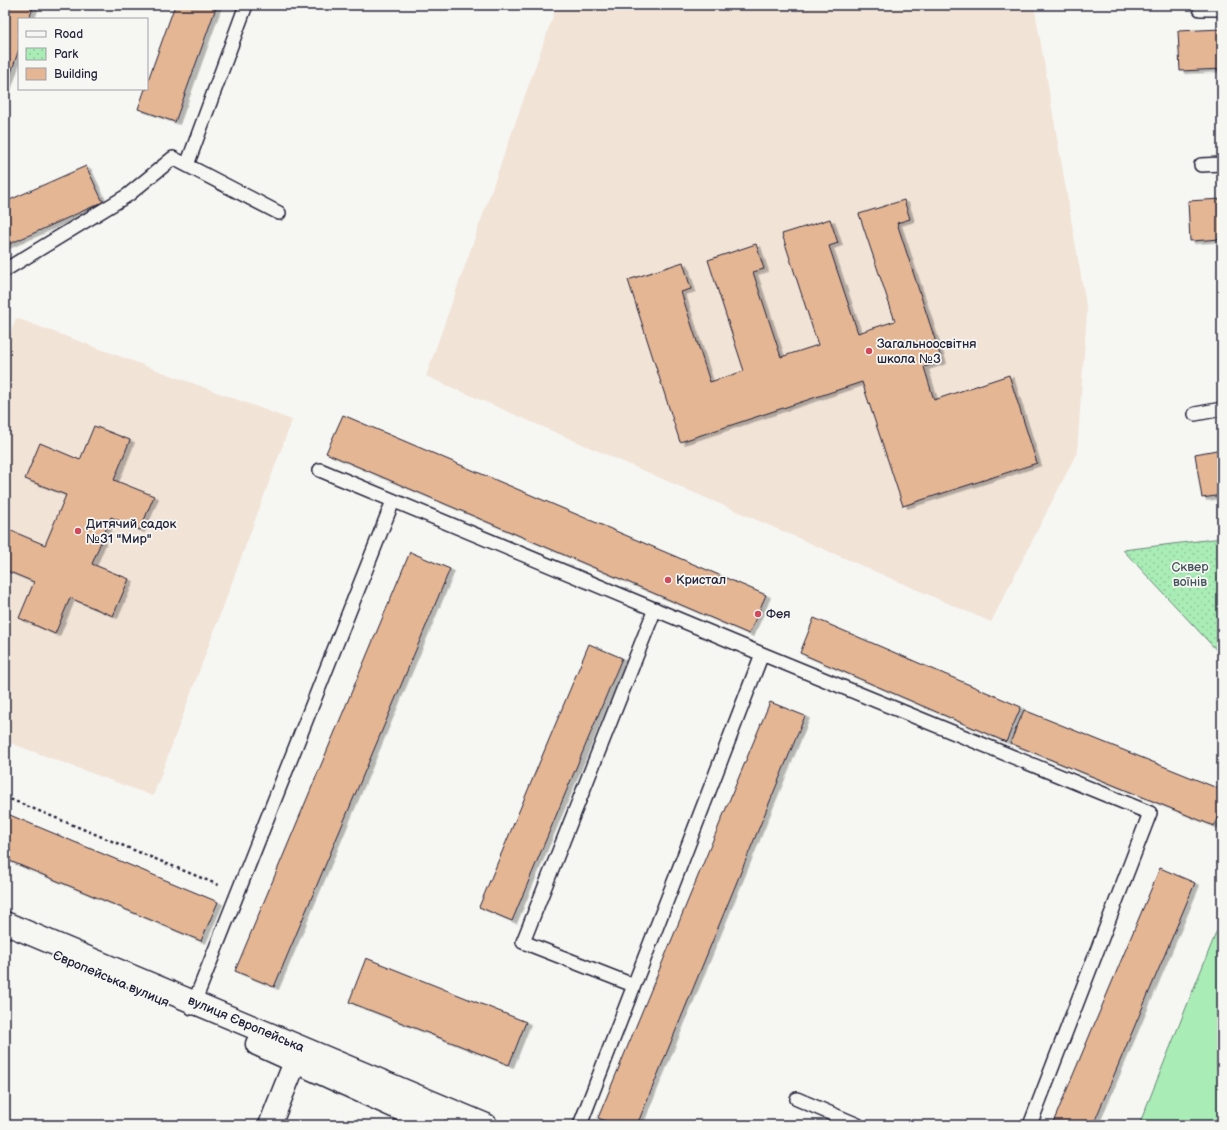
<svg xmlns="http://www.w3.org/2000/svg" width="1227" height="1130" font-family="'Balsamiq Sans',sans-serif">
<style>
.built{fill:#f1e3d6}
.park{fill:url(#park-dots);stroke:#668778}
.garden{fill:#a9ecb5;stroke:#668778}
.building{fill:#e4b694;stroke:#22223b;filter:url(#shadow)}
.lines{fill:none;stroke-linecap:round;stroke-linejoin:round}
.lane-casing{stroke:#22223b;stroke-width:16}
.street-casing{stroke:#22223b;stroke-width:25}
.path{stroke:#22223b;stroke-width:2.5;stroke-dasharray:3 3;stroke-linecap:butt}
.lane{stroke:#f6f6f2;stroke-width:13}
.street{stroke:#f6f6f2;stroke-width:22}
.poi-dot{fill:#d1495b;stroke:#f6f6f2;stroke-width:1.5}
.labels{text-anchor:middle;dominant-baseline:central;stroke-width:3.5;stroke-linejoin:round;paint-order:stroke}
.poi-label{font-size:13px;fill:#22223b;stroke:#f6f6f2;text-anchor:start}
.park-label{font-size:13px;fill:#44545a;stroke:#f6f6f2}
.street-label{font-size:13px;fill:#22223b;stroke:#f6f6f2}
</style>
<defs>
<pattern id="park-dots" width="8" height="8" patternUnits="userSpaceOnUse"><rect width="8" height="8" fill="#a9ecb5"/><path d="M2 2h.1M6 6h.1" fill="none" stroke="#91ca9d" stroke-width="1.8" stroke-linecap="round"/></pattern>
<filter id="shadow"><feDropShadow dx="4.5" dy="2.5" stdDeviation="0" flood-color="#0004"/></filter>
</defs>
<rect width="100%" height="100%" fill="#f6f6f2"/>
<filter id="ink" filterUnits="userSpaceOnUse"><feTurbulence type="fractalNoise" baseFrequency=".025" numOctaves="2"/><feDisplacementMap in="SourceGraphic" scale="8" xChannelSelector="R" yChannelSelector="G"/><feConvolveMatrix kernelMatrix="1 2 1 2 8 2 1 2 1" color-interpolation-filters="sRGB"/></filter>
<g filter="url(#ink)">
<path class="built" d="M 557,5 L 1034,5 L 1087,311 L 1077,452 L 991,622 L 426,376 Z
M 16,318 L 292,420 L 153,796 L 5,741 L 5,347 Z"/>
<path class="park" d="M 1222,538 L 1222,656 L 1123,550 Z"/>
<path class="garden" d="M 1222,918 L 1222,1125 L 1139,1125 Z"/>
<path class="building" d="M 5,5 L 34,5 L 29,19 L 19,19 L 19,49 L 5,91 Z
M 175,5 L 217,5 L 175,122 L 138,109 L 145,89 L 147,89 L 147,83 Z
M 1222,29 L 1222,69 L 1180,71 L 1178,31 Z
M 86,166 L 103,202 L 5,246 L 5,202 Z
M 1222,199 L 1222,239 L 1190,241 L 1188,201 Z
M 904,200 L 910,219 L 897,223 L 942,361 L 924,367 L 934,400 L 1009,375 L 1037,463 L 903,506 L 862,382 L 680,442 L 628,280 L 683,262 L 691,289 L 681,292 L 710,382 L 744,371 L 708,260 L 756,244 L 764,269 L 753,272 L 781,357 L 818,345 L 782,234 L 830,219 L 838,243 L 829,246 L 858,333 L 895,321 L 859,214 Z
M 343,415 L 766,595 L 749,634 L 326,453 Z
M 94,426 L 130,440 L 114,480 L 154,496 L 140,530 L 111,517 L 92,564 L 129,579 L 113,616 L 70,598 L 55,634 L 19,618 L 34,582 L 5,570 L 5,533 L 7,529 L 45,545 L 66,495 L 25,479 L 40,443 L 80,460 Z
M 1222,449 L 1222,495 L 1202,498 L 1195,454 Z
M 410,552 L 450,569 L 274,987 L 235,971 Z
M 814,618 L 1021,707 L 1006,742 L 800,653 Z
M 589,644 L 622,658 L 512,921 L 479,907 Z
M 770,702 L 805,716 L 637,1125 L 615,1125 L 598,1118 Z
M 1024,710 L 1222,790 L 1222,805 L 1214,826 L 1010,743 Z
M 5,813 L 218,902 L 201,941 L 5,859 Z
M 1160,868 L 1195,883 L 1093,1125 L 1052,1125 Z
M 366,958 L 526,1022 L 509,1065 L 349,1002 Z"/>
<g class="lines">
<defs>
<path id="lane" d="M 1200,9 L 1222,9
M 187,165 L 246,5
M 1201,165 L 1222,164
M 5,270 L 128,195 L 173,158 L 279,213
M 1195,414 L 1222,409
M 320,470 L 762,654
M 633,985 L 523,942 L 655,609
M 192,1008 L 393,501
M 797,1099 L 858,1125
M 580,1125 L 762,654 L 1150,813 L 1030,1125"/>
<path id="street" d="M 5,923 L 486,1125
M 257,1044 L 435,1125
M 270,1125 L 295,1062"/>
</defs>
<use href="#lane" class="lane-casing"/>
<use href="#street" class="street-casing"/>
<path class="path" d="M 5,797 L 221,886"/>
<use href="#lane" class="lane"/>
<use href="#street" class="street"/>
</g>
</g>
<g class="poi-dot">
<circle cx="869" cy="351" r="4"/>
<circle cx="78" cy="531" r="4"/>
<circle cx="668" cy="580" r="4"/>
<circle cx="758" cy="614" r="4"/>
</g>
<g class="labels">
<g class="poi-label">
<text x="877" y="344">Загальноосвітня<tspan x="877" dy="15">школа №3</tspan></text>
<text x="86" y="524">Дитячий садок<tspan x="86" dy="15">№31 "Мир"</tspan></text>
<text x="676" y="580">Кристал</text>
<text x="766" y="614">Фея</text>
</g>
<g class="park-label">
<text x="1190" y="567">Сквер<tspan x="1190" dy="15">воїнів</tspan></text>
</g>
<g class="street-label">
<text transform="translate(111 979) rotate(23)">Європейська вулиця</text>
<text transform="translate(246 1024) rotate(23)">вулиця Європейська</text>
</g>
</g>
<rect width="1227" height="1130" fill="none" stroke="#f6f6f2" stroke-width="20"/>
<rect x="10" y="10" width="1207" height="1110" fill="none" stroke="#22223b" stroke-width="1.5" filter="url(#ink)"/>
<rect x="18" y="18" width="130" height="72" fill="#f6f6f2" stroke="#a1a1a9"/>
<rect x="26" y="31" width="20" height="6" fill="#f6f6f2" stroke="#a1a1a9"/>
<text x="54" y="38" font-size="12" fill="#22223b">Road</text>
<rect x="26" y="48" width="20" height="12" fill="url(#park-dots)" stroke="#a1a1a9"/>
<text x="54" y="58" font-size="12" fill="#22223b">Park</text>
<rect x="26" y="68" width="20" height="12" fill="#e4b694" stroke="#a1a1a9"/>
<text x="54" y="78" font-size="12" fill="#22223b">Building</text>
</svg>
